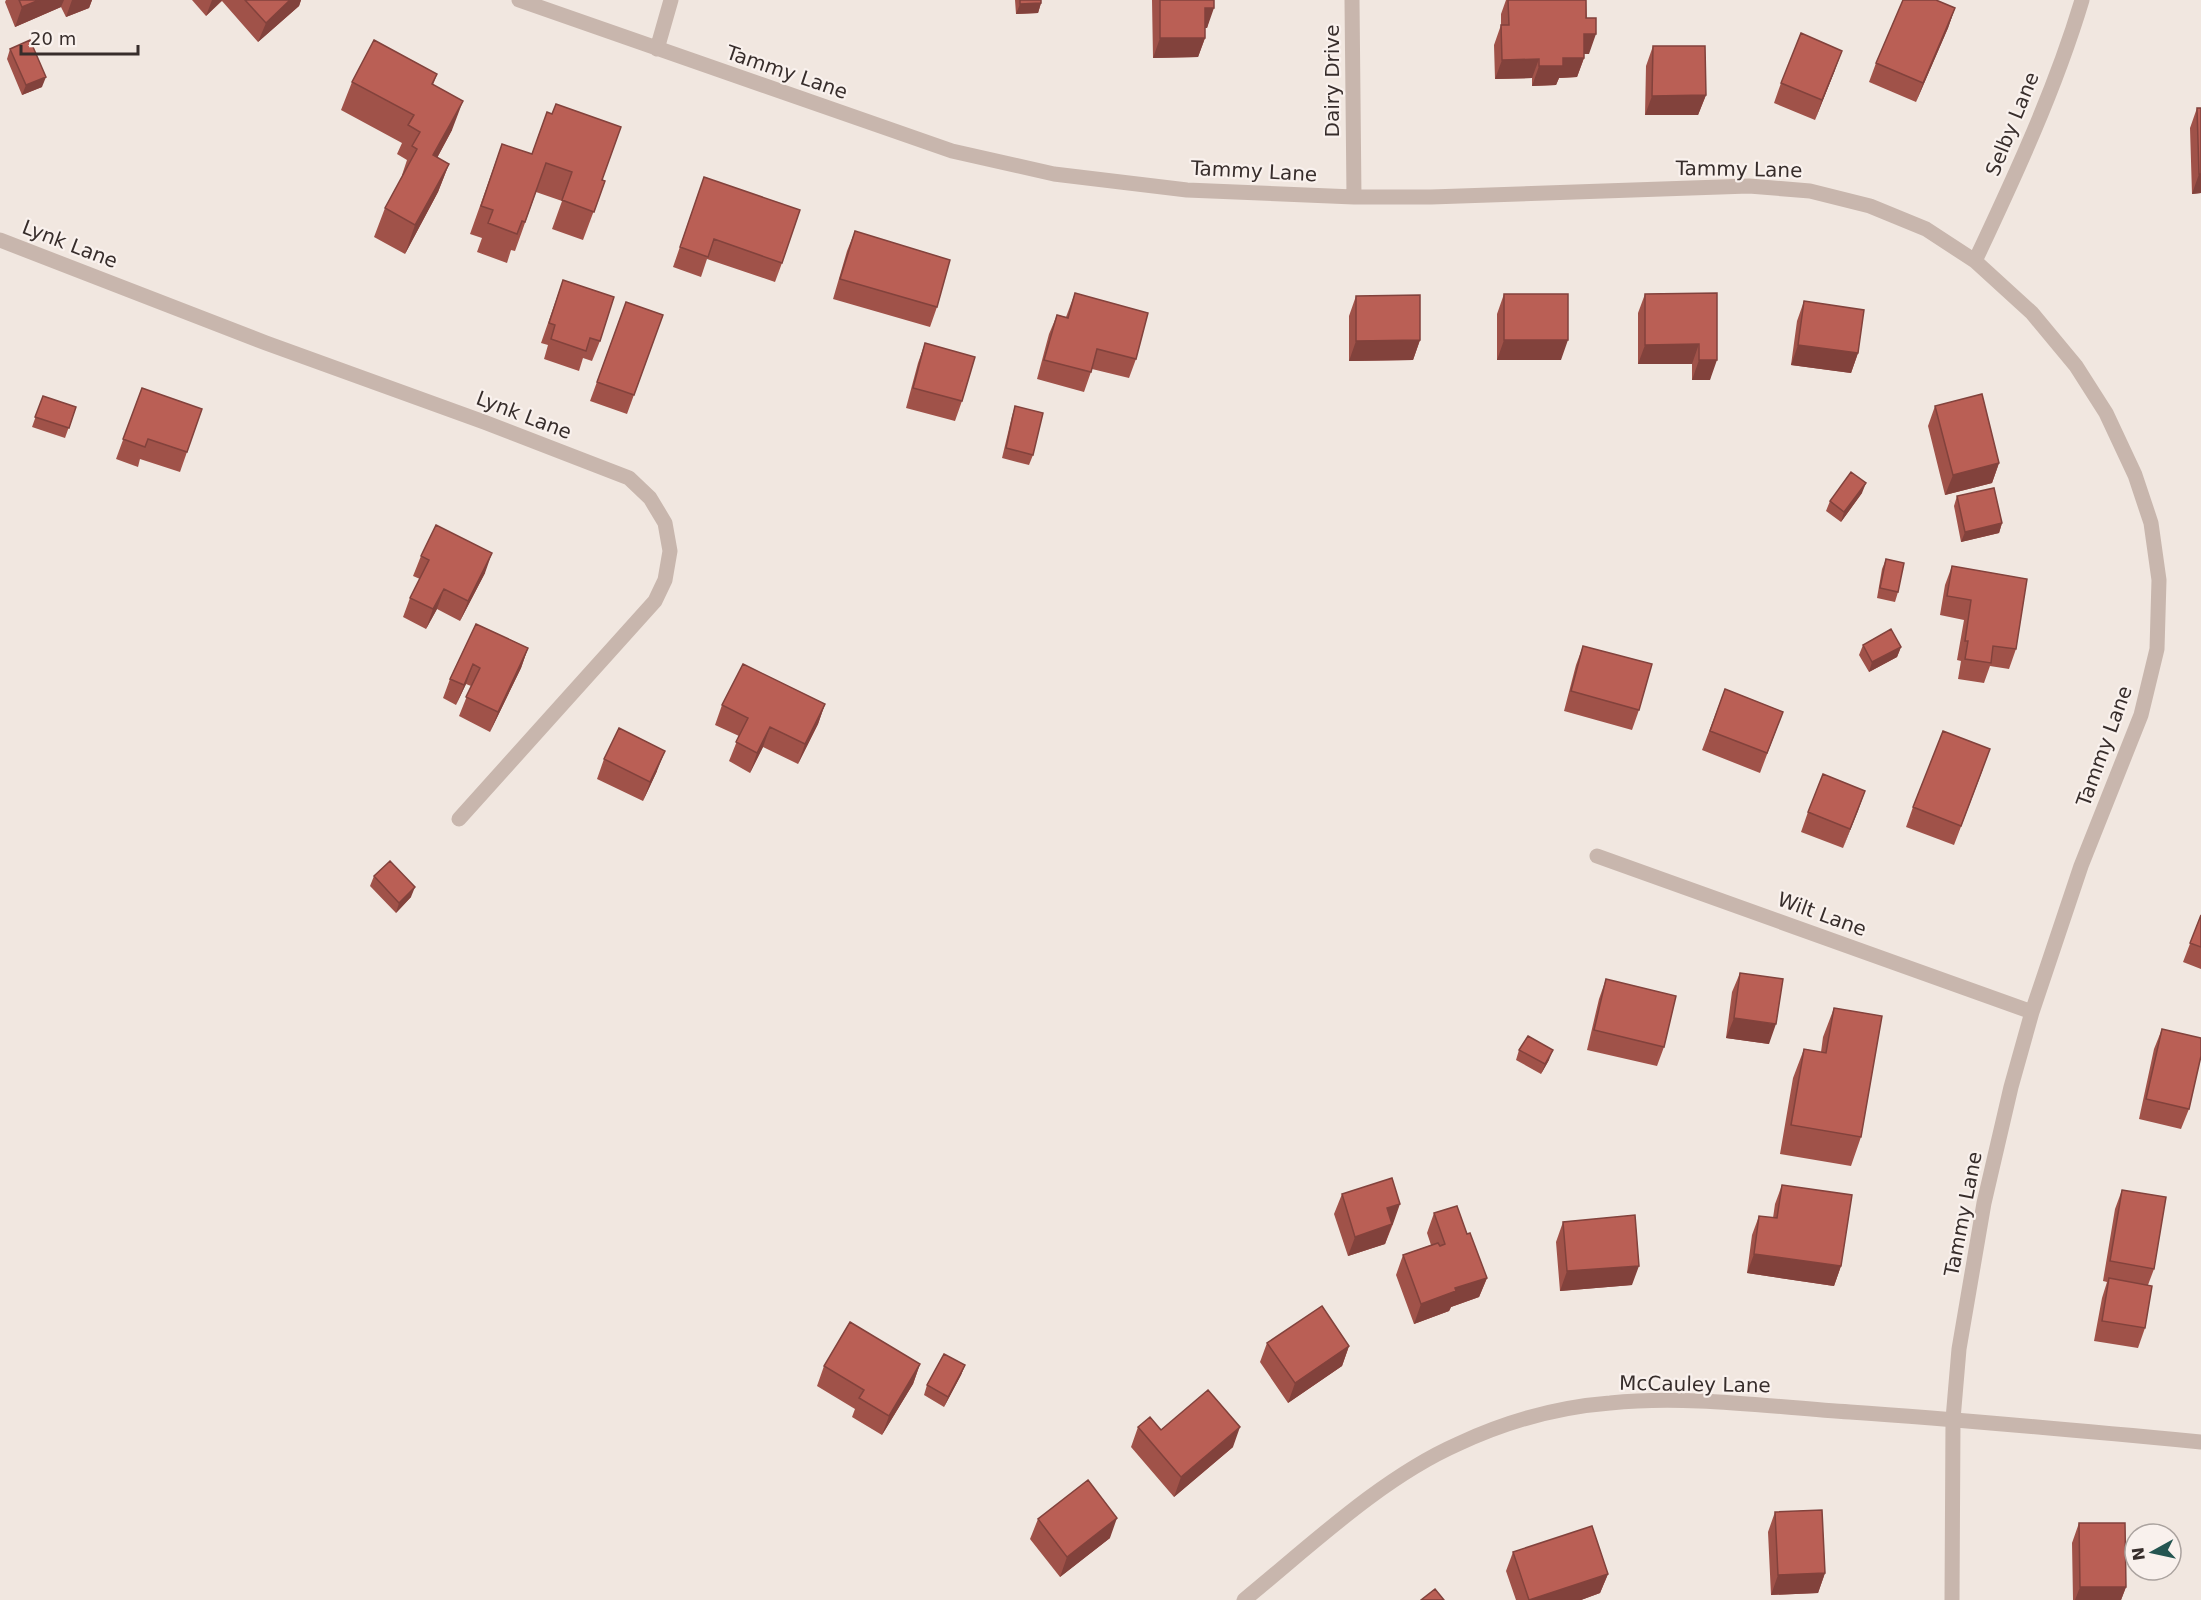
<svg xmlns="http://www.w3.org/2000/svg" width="2201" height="1600" font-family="'DejaVu Sans',sans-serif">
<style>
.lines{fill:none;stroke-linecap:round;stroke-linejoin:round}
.minor{stroke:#c8b6ad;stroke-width:15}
.wall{fill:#a05249}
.shaded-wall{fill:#82423c}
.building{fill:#ba5f55;stroke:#82423c;stroke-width:1.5}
.labels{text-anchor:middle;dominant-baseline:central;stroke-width:4.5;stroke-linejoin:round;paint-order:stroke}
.street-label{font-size:20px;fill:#372d2b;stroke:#f9f1ed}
</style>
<rect width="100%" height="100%" fill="#f1e7e0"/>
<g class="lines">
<path class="minor" d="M 519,0 L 952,151 L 1054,174 L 1187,190 L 1354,197 L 1431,197 L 1749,186 L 1810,191 L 1870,206 L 1926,229 L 1975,261 L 2032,313 L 2076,366 L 2106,413 L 2135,475 L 2151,523 L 2159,580 L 2157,649 L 2141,715 L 2081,866 L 2032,1012 L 2011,1087 L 1984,1203 L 1959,1349 L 1953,1419 L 1952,1600
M 1352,0 L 1354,197
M 657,49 L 671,0
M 0,240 L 266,343 L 484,422 L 629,478 L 650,498 L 665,523 L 670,551 L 665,580 L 655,601 L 459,819
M 1975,261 C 2015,176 2055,90 2082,0
M 1597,856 L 2032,1012
M 1244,1600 C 1309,1547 1381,1478 1458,1444 C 1505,1422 1558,1407 1610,1403 C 1689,1395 1771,1407 1850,1412 C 1967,1420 2084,1431 2201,1442"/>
</g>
<path class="wall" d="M 6,0 L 92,0 L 89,8 L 66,17 L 61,7 L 15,27 L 5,2 Z
M 192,0 L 301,0 L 299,6 L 258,42 L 222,1 L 206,16 Z
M 1015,0 L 1041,0 L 1041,3 L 1038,13 L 1016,14 Z
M 1152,0 L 1214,0 L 1207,28 L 1205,28 L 1205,38 L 1198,57 L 1153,58 Z
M 1506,0 L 1586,0 L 1589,54 L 1584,54 L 1584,58 L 1577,77 L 1559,78 L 1556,85 L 1532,86 L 1532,78 L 1495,79 L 1494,45 L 1501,25 L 1501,14 Z
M 1955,8 L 1948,28 L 1916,102 L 1869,82 L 1876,63 Z
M 1653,46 L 1706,95 L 1698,115 L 1645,115 L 1646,66 Z
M 10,49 L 42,87 L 22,95 L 7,59 Z
M 1835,70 L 1815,120 L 1774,103 L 1781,83 Z
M 437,74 L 433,85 L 452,130 L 437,158 L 449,164 L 438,192 L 405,254 L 374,237 L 385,208 L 403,176 L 402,175 L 407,160 L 397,154 L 402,143 L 341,110 L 352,82 Z
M 2197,108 L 2201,193 L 2192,194 L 2190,128 Z
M 502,144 L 605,181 L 583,240 L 552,229 L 562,201 L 536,192 L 515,251 L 511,250 L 507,263 L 477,252 L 482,238 L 470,234 Z
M 704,177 L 782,263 L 775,282 L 707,259 L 701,277 L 673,267 Z
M 855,231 L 937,307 L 930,327 L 833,299 L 847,251 Z
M 563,280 L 600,341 L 592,361 L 583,358 L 579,371 L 544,359 L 548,345 L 541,343 Z
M 1075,293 L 1136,359 L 1129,378 L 1092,369 L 1084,392 L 1037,379 L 1049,334 L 1057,315 L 1066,317 Z
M 1717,293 L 1710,380 L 1692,380 L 1692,364 L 1638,364 L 1638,313 L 1645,294 Z
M 1504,294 L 1561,360 L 1497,360 L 1497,314 Z
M 1356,296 L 1420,340 L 1413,360 L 1349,361 L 1349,316 Z
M 1804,301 L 1858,353 L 1851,373 L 1791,365 L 1797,321 Z
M 626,302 L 663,315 L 627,414 L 590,401 Z
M 925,343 L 962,401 L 955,421 L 906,408 L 918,363 Z
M 142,388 L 187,452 L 180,472 L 140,459 L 138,467 L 116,459 Z
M 43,396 L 76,407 L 65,438 L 32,427 Z
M 1015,406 L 1033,455 L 1029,465 L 1002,458 L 1012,416 Z
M 1935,406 L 1999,463 L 1992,483 L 1945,495 L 1928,426 Z
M 1862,493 L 1841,522 L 1826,511 L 1830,501 Z
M 1957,496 L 2002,523 L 1999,533 L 1961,542 L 1954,506 Z
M 421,556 L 485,573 L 460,621 L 437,609 L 426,629 L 403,617 L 410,598 L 420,579 L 413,576 Z
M 1886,559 L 1898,592 L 1895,602 L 1877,598 L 1882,569 Z
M 1952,566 L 2016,649 L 2009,669 L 1990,666 L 1984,683 L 1958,679 L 1961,661 L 1957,660 L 1964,620 L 1940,615 L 1945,585 Z
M 476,624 L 528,648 L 521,668 L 490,732 L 459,716 L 471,686 L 466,684 L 456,705 L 443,698 L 450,679 Z
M 1863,645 L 1901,647 L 1897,657 L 1869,672 L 1859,655 Z
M 1583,646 L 1639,710 L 1632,730 L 1564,711 L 1576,665 Z
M 1725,689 L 1783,712 L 1760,773 L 1702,750 Z
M 825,704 L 818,724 L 798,764 L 763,747 L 750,773 L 729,761 L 739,736 L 715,725 L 722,705 Z
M 604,759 L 657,771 L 643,801 L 597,779 Z
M 1983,769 L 1954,845 L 1906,827 L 1913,807 Z
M 1865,791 L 1843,848 L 1801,832 L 1808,812 Z
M 374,876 L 411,897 L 396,913 L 370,886 Z
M 2201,915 L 2201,969 L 2183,962 Z
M 1740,973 L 1769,1044 L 1726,1038 L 1732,992 Z
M 1606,979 L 1664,1047 L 1657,1066 L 1587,1050 L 1599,999 Z
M 1834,1008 L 1861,1137 L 1851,1166 L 1780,1154 L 1793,1078 L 1804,1049 L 1821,1052 L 1823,1037 Z
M 2162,1029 L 2189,1109 L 2181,1129 L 2139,1119 L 2154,1049 Z
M 1519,1050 L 1549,1060 L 1541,1074 L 1516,1060 Z
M 1782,1185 L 1841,1266 L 1834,1286 L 1747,1273 L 1752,1235 L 1759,1216 L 1773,1218 L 1775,1204 Z
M 2122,1190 L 2154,1269 L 2148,1285 L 2145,1328 L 2138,1348 L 2094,1341 L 2102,1298 L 2107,1282 L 2103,1281 L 2115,1209 Z
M 1342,1194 L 1393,1224 L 1385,1244 L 1348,1256 L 1334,1214 Z
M 1434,1213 L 1467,1234 L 1487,1278 L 1479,1297 L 1451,1307 L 1449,1311 L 1414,1324 L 1396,1275 L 1403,1255 L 1431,1245 L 1427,1233 Z
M 1563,1222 L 1632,1285 L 1560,1291 L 1556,1242 Z
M 1267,1343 L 1349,1346 L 1342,1366 L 1288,1403 L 1260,1362 Z
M 920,1364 L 913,1384 L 882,1435 L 852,1417 L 855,1409 L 817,1386 L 824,1366 Z
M 965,1365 L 961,1375 L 944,1407 L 924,1395 L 927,1385 Z
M 1138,1427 L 1161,1430 L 1233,1447 L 1174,1497 L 1131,1447 Z
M 1775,1512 L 1825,1573 L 1818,1593 L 1771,1595 L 1768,1532 Z
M 1038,1519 L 1110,1538 L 1060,1577 L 1030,1539 Z
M 2079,1523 L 2126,1587 L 2121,1600 L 2073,1600 L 2072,1543 Z
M 1513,1552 L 1608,1574 L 1600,1593 L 1581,1600 L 1516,1600 L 1506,1571 Z"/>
<path class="shaded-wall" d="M 39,0 L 64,0 L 61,7 L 15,27 L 22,7 Z
M 72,0 L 92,0 L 89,8 L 66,17 Z
M 212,0 L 222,0 L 206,16 Z
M 290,0 L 301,0 L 299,6 L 258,42 L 266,23 Z
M 1041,3 L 1038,13 L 1016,14 L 1020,4 Z
M 1205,8 L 1214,8 L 1207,28 L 1198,28 Z
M 1955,8 L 1948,28 L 1916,102 L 1923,83 Z
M 1584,34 L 1596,34 L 1589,54 L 1577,54 Z
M 1160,38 L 1205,38 L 1198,57 L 1153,58 Z
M 1842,51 L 1835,70 L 1815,120 L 1822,100 Z
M 1563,58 L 1584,58 L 1577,77 L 1559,78 L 1556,85 L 1532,86 L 1539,66 Z
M 1539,59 L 1532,78 L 1495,79 L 1502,60 Z
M 46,77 L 42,87 L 22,95 L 26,85 Z
M 1706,95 L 1698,115 L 1645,115 L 1652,96 Z
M 463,101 L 452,130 L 423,184 L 433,155 Z
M 449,164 L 438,192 L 405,254 L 415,225 Z
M 2199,174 L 2201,174 L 2201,193 L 2192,194 Z
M 1420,340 L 1413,360 L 1349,361 L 1356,341 Z
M 1504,340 L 1568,340 L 1561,360 L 1497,360 Z
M 1699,344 L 1692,364 L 1638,364 L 1645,345 Z
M 1798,345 L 1858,353 L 1851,373 L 1791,365 Z
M 1699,360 L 1717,360 L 1710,380 L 1692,380 Z
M 1999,463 L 1992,483 L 1945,495 L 1953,475 Z
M 1866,483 L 1862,493 L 1841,522 L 1844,512 Z
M 2002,523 L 1999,533 L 1961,542 L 1965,532 Z
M 492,553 L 485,573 L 460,621 L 468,601 Z
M 444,589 L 437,609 L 426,629 L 433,609 Z
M 1901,647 L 1897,657 L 1869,672 L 1872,662 Z
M 528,648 L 521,668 L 490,732 L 498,712 Z
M 473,664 L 466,684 L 456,705 L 464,685 Z
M 825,704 L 818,724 L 798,764 L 805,744 Z
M 770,727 L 763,747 L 750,773 L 757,753 Z
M 665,751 L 657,771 L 643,801 L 650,782 Z
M 1865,791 L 1858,811 L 1843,848 L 1850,829 Z
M 415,887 L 411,897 L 396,913 L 399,903 Z
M 1734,1018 L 1776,1024 L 1769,1044 L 1726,1038 Z
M 1553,1050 L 1549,1060 L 1541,1074 L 1545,1064 Z
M 1400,1204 L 1393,1224 L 1380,1228 L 1387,1208 Z
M 1392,1224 L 1385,1244 L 1348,1256 L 1355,1237 Z
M 1754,1254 L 1841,1266 L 1834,1286 L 1747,1273 Z
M 1639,1266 L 1632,1285 L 1560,1291 L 1567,1271 Z
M 1487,1278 L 1479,1297 L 1451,1307 L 1449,1311 L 1414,1324 L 1421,1304 L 1455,1288 Z
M 1349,1346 L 1342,1366 L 1288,1403 L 1295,1383 Z
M 920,1364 L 913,1384 L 882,1435 L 889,1416 Z
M 965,1365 L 961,1375 L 944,1407 L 948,1397 Z
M 1240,1427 L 1233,1447 L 1174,1497 L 1181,1477 Z
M 1117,1518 L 1110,1538 L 1060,1577 L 1067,1557 Z
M 1825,1573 L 1818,1593 L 1771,1595 L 1778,1575 Z
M 1608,1574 L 1600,1593 L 1581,1600 L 1529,1600 Z
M 2080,1587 L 2126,1587 L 2121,1600 L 2075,1600 Z"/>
<path class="building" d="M 19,0 L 39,0 L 22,7 Z
M 245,0 L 290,0 L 266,23 Z
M 1020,0 L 1041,0 L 1041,3 L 1020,4 Z
M 1160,0 L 1214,0 L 1214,8 L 1205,8 L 1205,38 L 1160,38 Z
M 1508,0 L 1586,0 L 1586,18 L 1596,18 L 1596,34 L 1584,34 L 1584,58 L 1563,58 L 1563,66 L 1539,66 L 1539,59 L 1502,60 L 1501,25 L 1509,25 Z
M 1903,0 L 1936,0 L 1955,8 L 1923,83 L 1876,63 Z
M 1801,33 L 1842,51 L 1822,100 L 1781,83 Z
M 30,40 L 46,77 L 26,85 L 10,49 Z
M 374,40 L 437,74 L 432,84 L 463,101 L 433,155 L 449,164 L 415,225 L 385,208 L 417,149 L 412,146 L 420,132 L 408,125 L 414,115 L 352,82 Z
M 1653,46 L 1705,46 L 1706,95 L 1652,96 Z
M 556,104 L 621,127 L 602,180 L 605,181 L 594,212 L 562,200 L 572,172 L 546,163 L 525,222 L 522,221 L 517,234 L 488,223 L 493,210 L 481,206 L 502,144 L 532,154 L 547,112 L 552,114 Z
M 2197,108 L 2201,108 L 2201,174 L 2199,174 Z
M 704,177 L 800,210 L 782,263 L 714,239 L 708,257 L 680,247 Z
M 855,231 L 950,260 L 937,307 L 840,279 Z
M 563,280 L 614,297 L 600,341 L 590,338 L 586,351 L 551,339 L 555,325 L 549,323 Z
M 1075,293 L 1148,313 L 1136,359 L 1097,349 L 1091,372 L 1044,360 L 1057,315 L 1068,318 Z
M 1717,293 L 1717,360 L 1699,360 L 1699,344 L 1645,345 L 1645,294 Z
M 1504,294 L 1568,294 L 1568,340 L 1504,340 Z
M 1420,295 L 1420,340 L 1356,341 L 1356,296 Z
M 1804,301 L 1864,310 L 1858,353 L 1798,345 Z
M 626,302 L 663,315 L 634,395 L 597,382 Z
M 925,343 L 975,357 L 962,401 L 913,388 Z
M 142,388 L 202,409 L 187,452 L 148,439 L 145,447 L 123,439 Z
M 1982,394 L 1999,463 L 1953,475 L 1935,406 Z
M 43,396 L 76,407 L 69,428 L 35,417 Z
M 1015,406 L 1043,413 L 1033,455 L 1006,448 Z
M 1851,472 L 1866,483 L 1844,512 L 1830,501 Z
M 1994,488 L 2002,523 L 1965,532 L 1957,496 Z
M 436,525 L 492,553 L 468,601 L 444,589 L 433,609 L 410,598 L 429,560 L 421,556 Z
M 1886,559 L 1904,563 L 1898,592 L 1880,588 Z
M 1952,566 L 2027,579 L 2016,649 L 1993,646 L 1991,663 L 1965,659 L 1968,641 L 1965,641 L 1971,600 L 1947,596 Z
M 476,624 L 528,648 L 498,712 L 466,697 L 480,668 L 473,664 L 464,685 L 450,679 Z
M 1891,629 L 1901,647 L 1872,662 L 1863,645 Z
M 1583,646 L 1652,664 L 1639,710 L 1571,691 Z
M 743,664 L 825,704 L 805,744 L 770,727 L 757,753 L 736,742 L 748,718 L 722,705 Z
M 1725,689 L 1783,712 L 1767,753 L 1710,731 Z
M 619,728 L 665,751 L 650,782 L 604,759 Z
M 1943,731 L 1990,749 L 1961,826 L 1913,807 Z
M 1823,774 L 1865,791 L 1850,829 L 1808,812 Z
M 390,861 L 415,887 L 399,903 L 374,876 Z
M 2201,915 L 2201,947 L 2190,943 Z
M 1740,973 L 1783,979 L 1776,1024 L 1734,1018 Z
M 1606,979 L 1676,996 L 1664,1047 L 1594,1030 Z
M 1834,1008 L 1882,1016 L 1861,1137 L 1791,1125 L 1804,1049 L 1826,1053 Z
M 2162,1029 L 2201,1038 L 2201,1056 L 2189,1109 L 2146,1099 Z
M 1528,1036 L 1553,1050 L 1545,1064 L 1519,1050 Z
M 1392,1178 L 1400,1204 L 1387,1208 L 1392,1224 L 1355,1237 L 1342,1194 Z
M 1782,1185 L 1852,1195 L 1841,1266 L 1754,1254 L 1759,1216 L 1777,1218 Z
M 2122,1190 L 2166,1197 L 2154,1269 L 2110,1261 Z
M 1457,1206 L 1467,1234 L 1470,1233 L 1487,1278 L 1455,1288 L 1456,1291 L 1421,1304 L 1403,1255 L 1438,1243 L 1440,1246 L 1445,1244 L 1434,1213 Z
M 1635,1215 L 1639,1266 L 1567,1271 L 1563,1222 Z
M 2109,1278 L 2152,1286 L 2145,1328 L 2102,1321 Z
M 1322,1306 L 1349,1346 L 1295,1383 L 1267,1343 Z
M 850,1322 L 920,1364 L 889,1416 L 859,1398 L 864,1390 L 824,1366 Z
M 944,1354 L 965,1365 L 948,1397 L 927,1385 Z
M 1208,1390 L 1240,1427 L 1181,1477 L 1138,1427 L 1150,1417 L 1161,1430 Z
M 1088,1480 L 1117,1518 L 1067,1557 L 1038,1519 Z
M 1822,1510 L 1825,1573 L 1778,1575 L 1775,1512 Z
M 2079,1523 L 2125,1523 L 2126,1587 L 2080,1587 Z
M 1592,1526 L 1608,1574 L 1529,1600 L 1513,1552 Z
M 1435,1589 L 1444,1600 L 1421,1600 Z"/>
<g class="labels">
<g class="street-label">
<text transform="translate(787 72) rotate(19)">Tammy Lane</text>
<text transform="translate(1332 81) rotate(-90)">Dairy Drive</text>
<text transform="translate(2012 124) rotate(-68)">Selby Lane</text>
<text transform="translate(1739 169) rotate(1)">Tammy Lane</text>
<text transform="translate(1254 171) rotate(3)">Tammy Lane</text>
<text transform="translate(70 244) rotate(21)">Lynk Lane</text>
<text transform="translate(524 415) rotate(21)">Lynk Lane</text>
<text transform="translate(2104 746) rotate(-70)">Tammy Lane</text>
<text transform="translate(1822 914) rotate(20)">Wilt Lane</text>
<text transform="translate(1963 1214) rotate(-79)">Tammy Lane</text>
<text transform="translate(1695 1384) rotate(1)">McCauley Lane</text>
</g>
</g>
<g transform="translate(2153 1552) rotate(262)"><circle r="28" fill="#f9f1ed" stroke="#aba39f" stroke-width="1.5"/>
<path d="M0-4.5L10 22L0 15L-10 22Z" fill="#245551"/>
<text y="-9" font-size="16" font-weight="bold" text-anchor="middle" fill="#372d2b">N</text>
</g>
<path d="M21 45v9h117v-9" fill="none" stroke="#372d2b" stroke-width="3"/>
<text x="30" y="45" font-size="18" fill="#372d2b" stroke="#f9f1ed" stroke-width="4.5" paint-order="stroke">20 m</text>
</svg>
